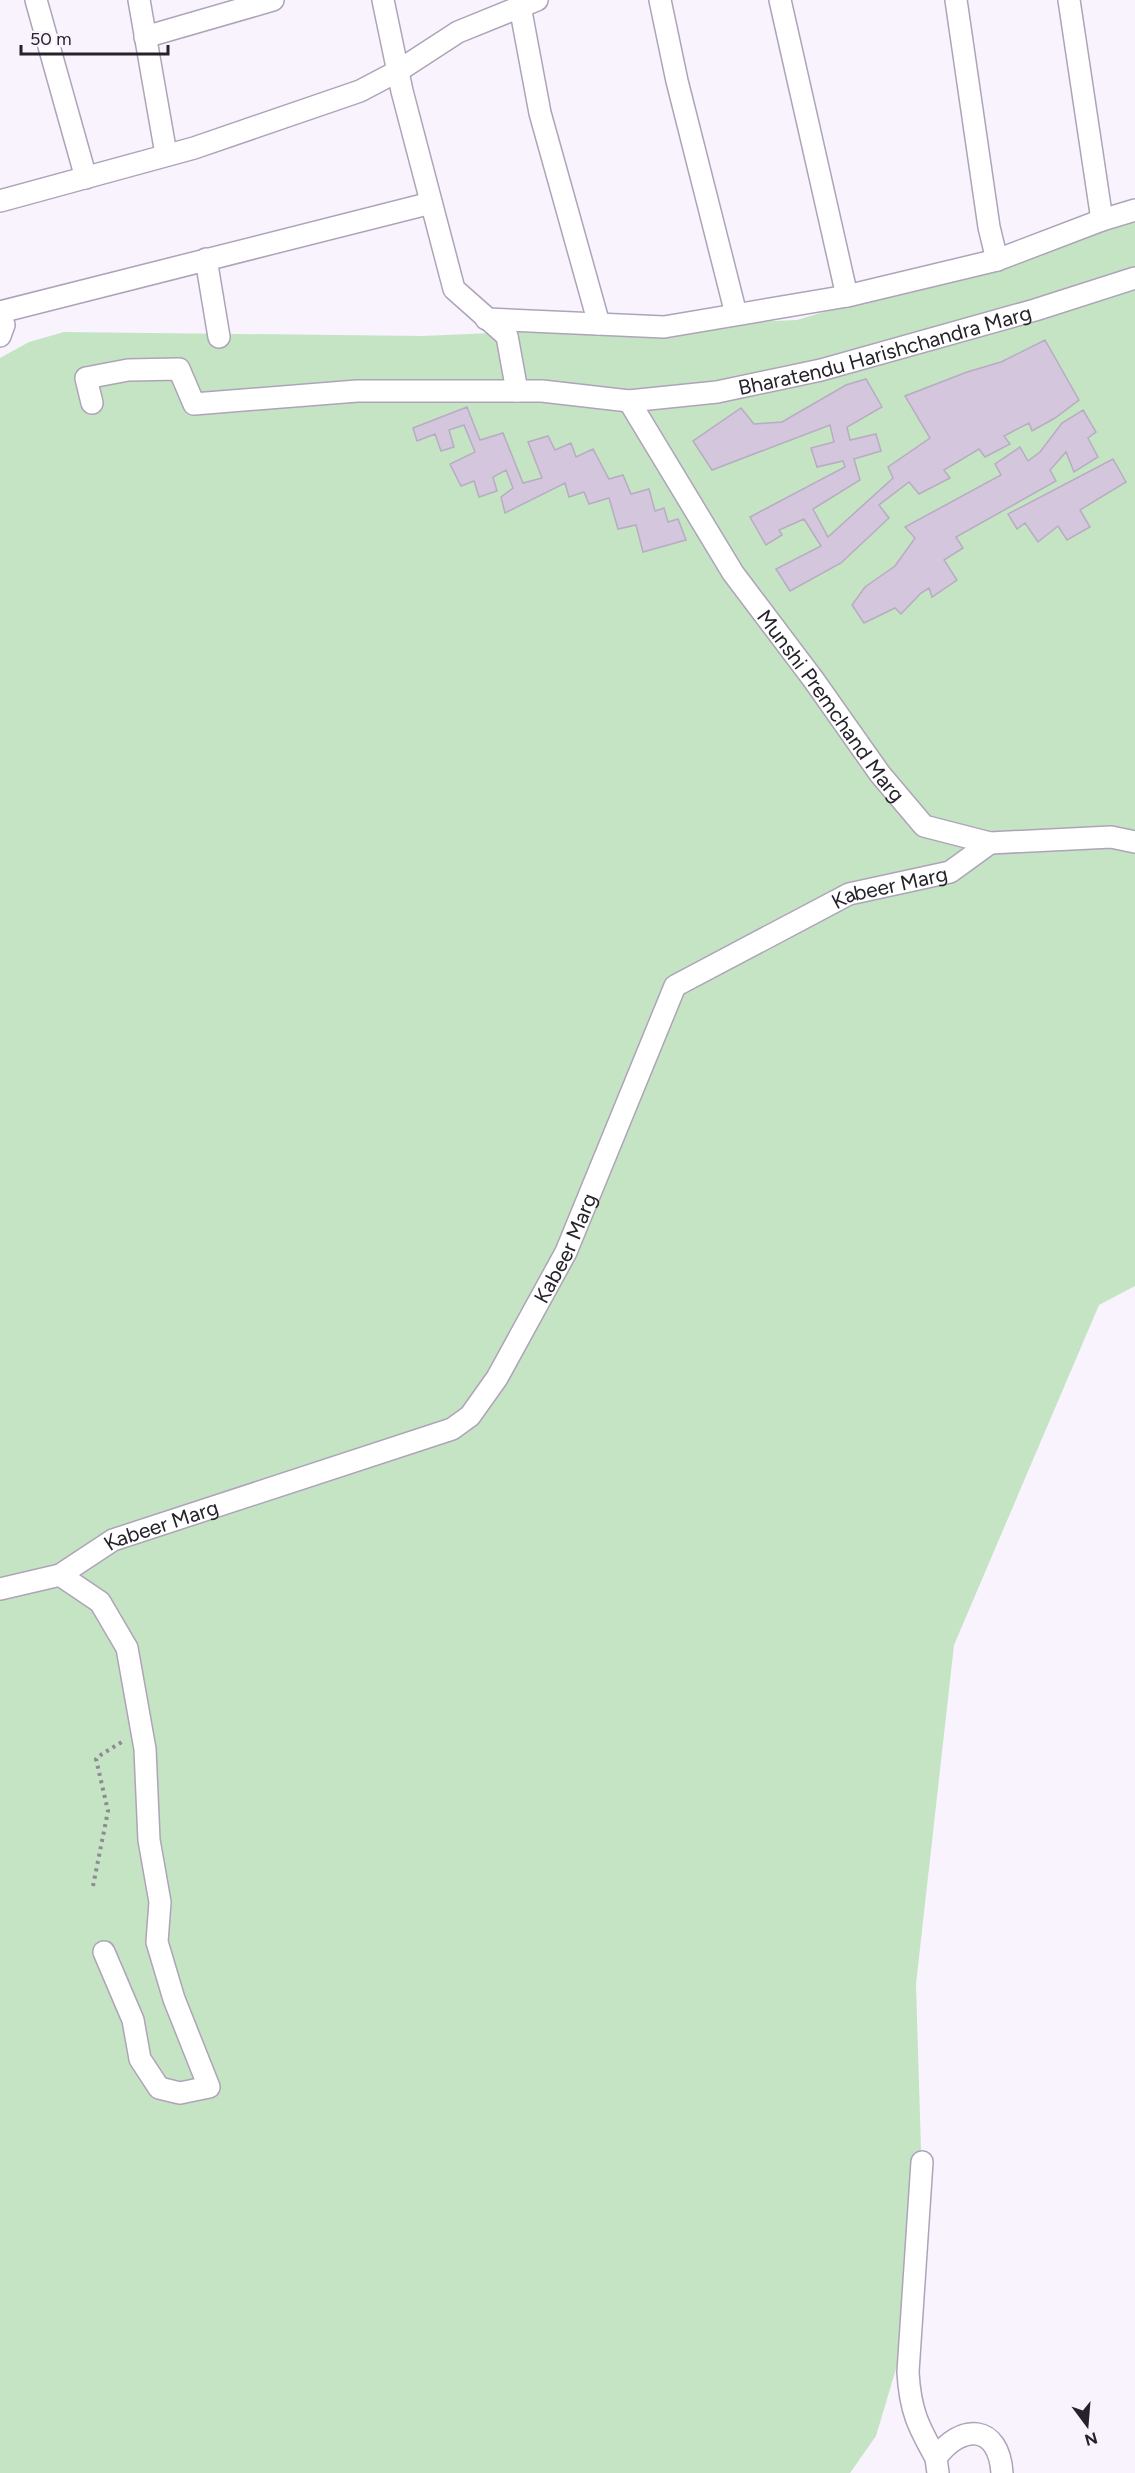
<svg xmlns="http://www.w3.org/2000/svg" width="1135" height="2473" font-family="Figtree,sans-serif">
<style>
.green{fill:#c4e4c4}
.building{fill:#d3c6dd;stroke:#b8acc2;stroke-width:1.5}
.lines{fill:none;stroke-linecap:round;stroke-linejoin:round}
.minor-casing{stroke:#afa3b9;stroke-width:24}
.path{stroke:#8f8a94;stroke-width:4;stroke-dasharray:3 4.5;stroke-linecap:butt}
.minor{stroke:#fff;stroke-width:21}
.labels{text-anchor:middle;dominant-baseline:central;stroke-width:6;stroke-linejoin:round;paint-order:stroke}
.street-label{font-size:21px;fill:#26212a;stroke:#f8f3fd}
</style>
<rect width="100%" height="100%" fill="#f8f3fd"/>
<path class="green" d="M 1135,220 L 1135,1286 L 1099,1305 L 954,1645 L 916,1984 L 921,2150 L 916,2302 L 876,2436 L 850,2473 L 0,2473 L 0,358 L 29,342 L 64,332 L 422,336 L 797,320 Z"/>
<path class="building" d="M 1045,340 L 1079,400 L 1055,418 L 1032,431 L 1029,423 L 1004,436 L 1010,444 L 985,457 L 979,449 L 944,470 L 950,478 L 919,494 L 909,482 L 879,505 L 889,518 L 841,563 L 790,591 L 776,569 L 821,546 L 804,519 L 779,530 L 782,535 L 766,545 L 750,517 L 845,467 L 843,461 L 817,467 L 811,448 L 834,442 L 830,425 L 712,470 L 693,441 L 741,408 L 754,424 L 782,422 L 846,385 L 866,379 L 882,407 L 847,427 L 850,440 L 876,434 L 881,451 L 854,459 L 860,480 L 813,509 L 828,537 L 893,478 L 888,467 L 930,438 L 905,396 L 967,372 L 1001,362 Z
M 467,407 L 480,440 L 503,433 L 523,483 L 542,478 L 528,442 L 548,436 L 555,450 L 571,443 L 576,457 L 593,449 L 609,479 L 623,475 L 631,494 L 649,489 L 655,511 L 664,508 L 668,522 L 678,519 L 686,540 L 643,552 L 636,525 L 618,529 L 609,498 L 589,504 L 584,492 L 569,497 L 565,483 L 505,513 L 501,497 L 513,488 L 506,470 L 493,477 L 497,491 L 479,497 L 474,481 L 461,486 L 450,464 L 475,452 L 464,425 L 449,430 L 454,447 L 441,451 L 435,434 L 417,441 L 413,428 Z
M 1083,410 L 1096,432 L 1088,438 L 1098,457 L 1074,472 L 1066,452 L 1050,470 L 1056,481 L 956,537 L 963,548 L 944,560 L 957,580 L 932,597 L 929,588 L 921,593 L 901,614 L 895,608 L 864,623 L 852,605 L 865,587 L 895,566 L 915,538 L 905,527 L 1001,475 L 995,464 L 1020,447 L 1028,461 L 1040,452 L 1062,423 Z
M 1113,459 L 1126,482 L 1080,510 L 1090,527 L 1067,540 L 1058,526 L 1038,542 L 1025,523 L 1017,529 L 1008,514 Z"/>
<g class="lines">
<defs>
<g id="minor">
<path d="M 36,0 L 86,178"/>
<path d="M 139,0 L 166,154"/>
<path d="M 383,0 L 402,91 L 454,289 L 507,336 L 517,391"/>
<path d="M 660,0 L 677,81 L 736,314"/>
<path d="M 780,0 L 847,296"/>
<path d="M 956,0 L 989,227 L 997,260"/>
<path d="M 1069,0 L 1102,220 L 1135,210"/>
<path d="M 520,6 L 540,113 L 599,324"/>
<path d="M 145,37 L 273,0"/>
<path d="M 0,201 L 194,148 L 360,91 L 398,71 L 458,32 L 537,0"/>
<path d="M 206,259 L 219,337"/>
<path d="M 0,312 L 431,203"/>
<path d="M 0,313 L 4,325 L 0,336"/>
<path d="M 486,319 L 664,327 L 847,296 L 997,260 L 1102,220"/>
<path id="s1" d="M 629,401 L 733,573 L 813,679 L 880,774 L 924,826 L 990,843 L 1111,837 L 1135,842"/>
<path id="s2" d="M 92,403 L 86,378 L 128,370 L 179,369 L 194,404 L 357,391 L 542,391 L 629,401 L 717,392 L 821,370 L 1035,310 L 1135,278"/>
<path id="s3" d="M 60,1575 L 113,1540 L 452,1429 L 470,1416 L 497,1378 L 566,1252 L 675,986 L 849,894 L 950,872 L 990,843"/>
<path d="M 0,1589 L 60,1575 L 100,1602 L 127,1648 L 145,1749 L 149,1840 L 160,1902 L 157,1942 L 174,1999 L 209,2087 L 180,2093 L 159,2088 L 140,2059 L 133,2020 L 104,1952"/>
<path d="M 922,2162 L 908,2372 C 910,2410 918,2426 936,2458"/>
<path d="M 938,2473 L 936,2458 C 961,2423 999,2424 1002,2473"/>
</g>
</defs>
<use href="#minor" class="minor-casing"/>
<path class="path" d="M 93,1886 L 108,1811 L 96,1759 L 102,1754 L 125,1740"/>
<use href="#minor" class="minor"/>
</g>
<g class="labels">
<g class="street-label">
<text stroke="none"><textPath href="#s2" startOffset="855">Bharatendu Harishchandra Marg</textPath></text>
<text stroke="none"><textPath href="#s1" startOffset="366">Munshi Premchand Marg</textPath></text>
<text stroke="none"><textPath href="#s3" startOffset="1158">Kabeer Marg</textPath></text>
<text stroke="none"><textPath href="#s3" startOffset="636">Kabeer Marg</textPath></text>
<text stroke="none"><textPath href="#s3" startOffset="114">Kabeer Marg</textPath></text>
</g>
</g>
<g transform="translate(1087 2425) rotate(164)" stroke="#f8f3fd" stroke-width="4.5" paint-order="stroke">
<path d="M0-4.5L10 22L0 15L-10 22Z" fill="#26212a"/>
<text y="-9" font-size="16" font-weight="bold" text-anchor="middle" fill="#26212a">N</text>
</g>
<path d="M21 45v9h147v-9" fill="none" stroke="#26212a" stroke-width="3"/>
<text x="30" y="45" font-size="18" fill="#26212a" stroke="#f8f3fd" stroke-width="4.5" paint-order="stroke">50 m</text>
</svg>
